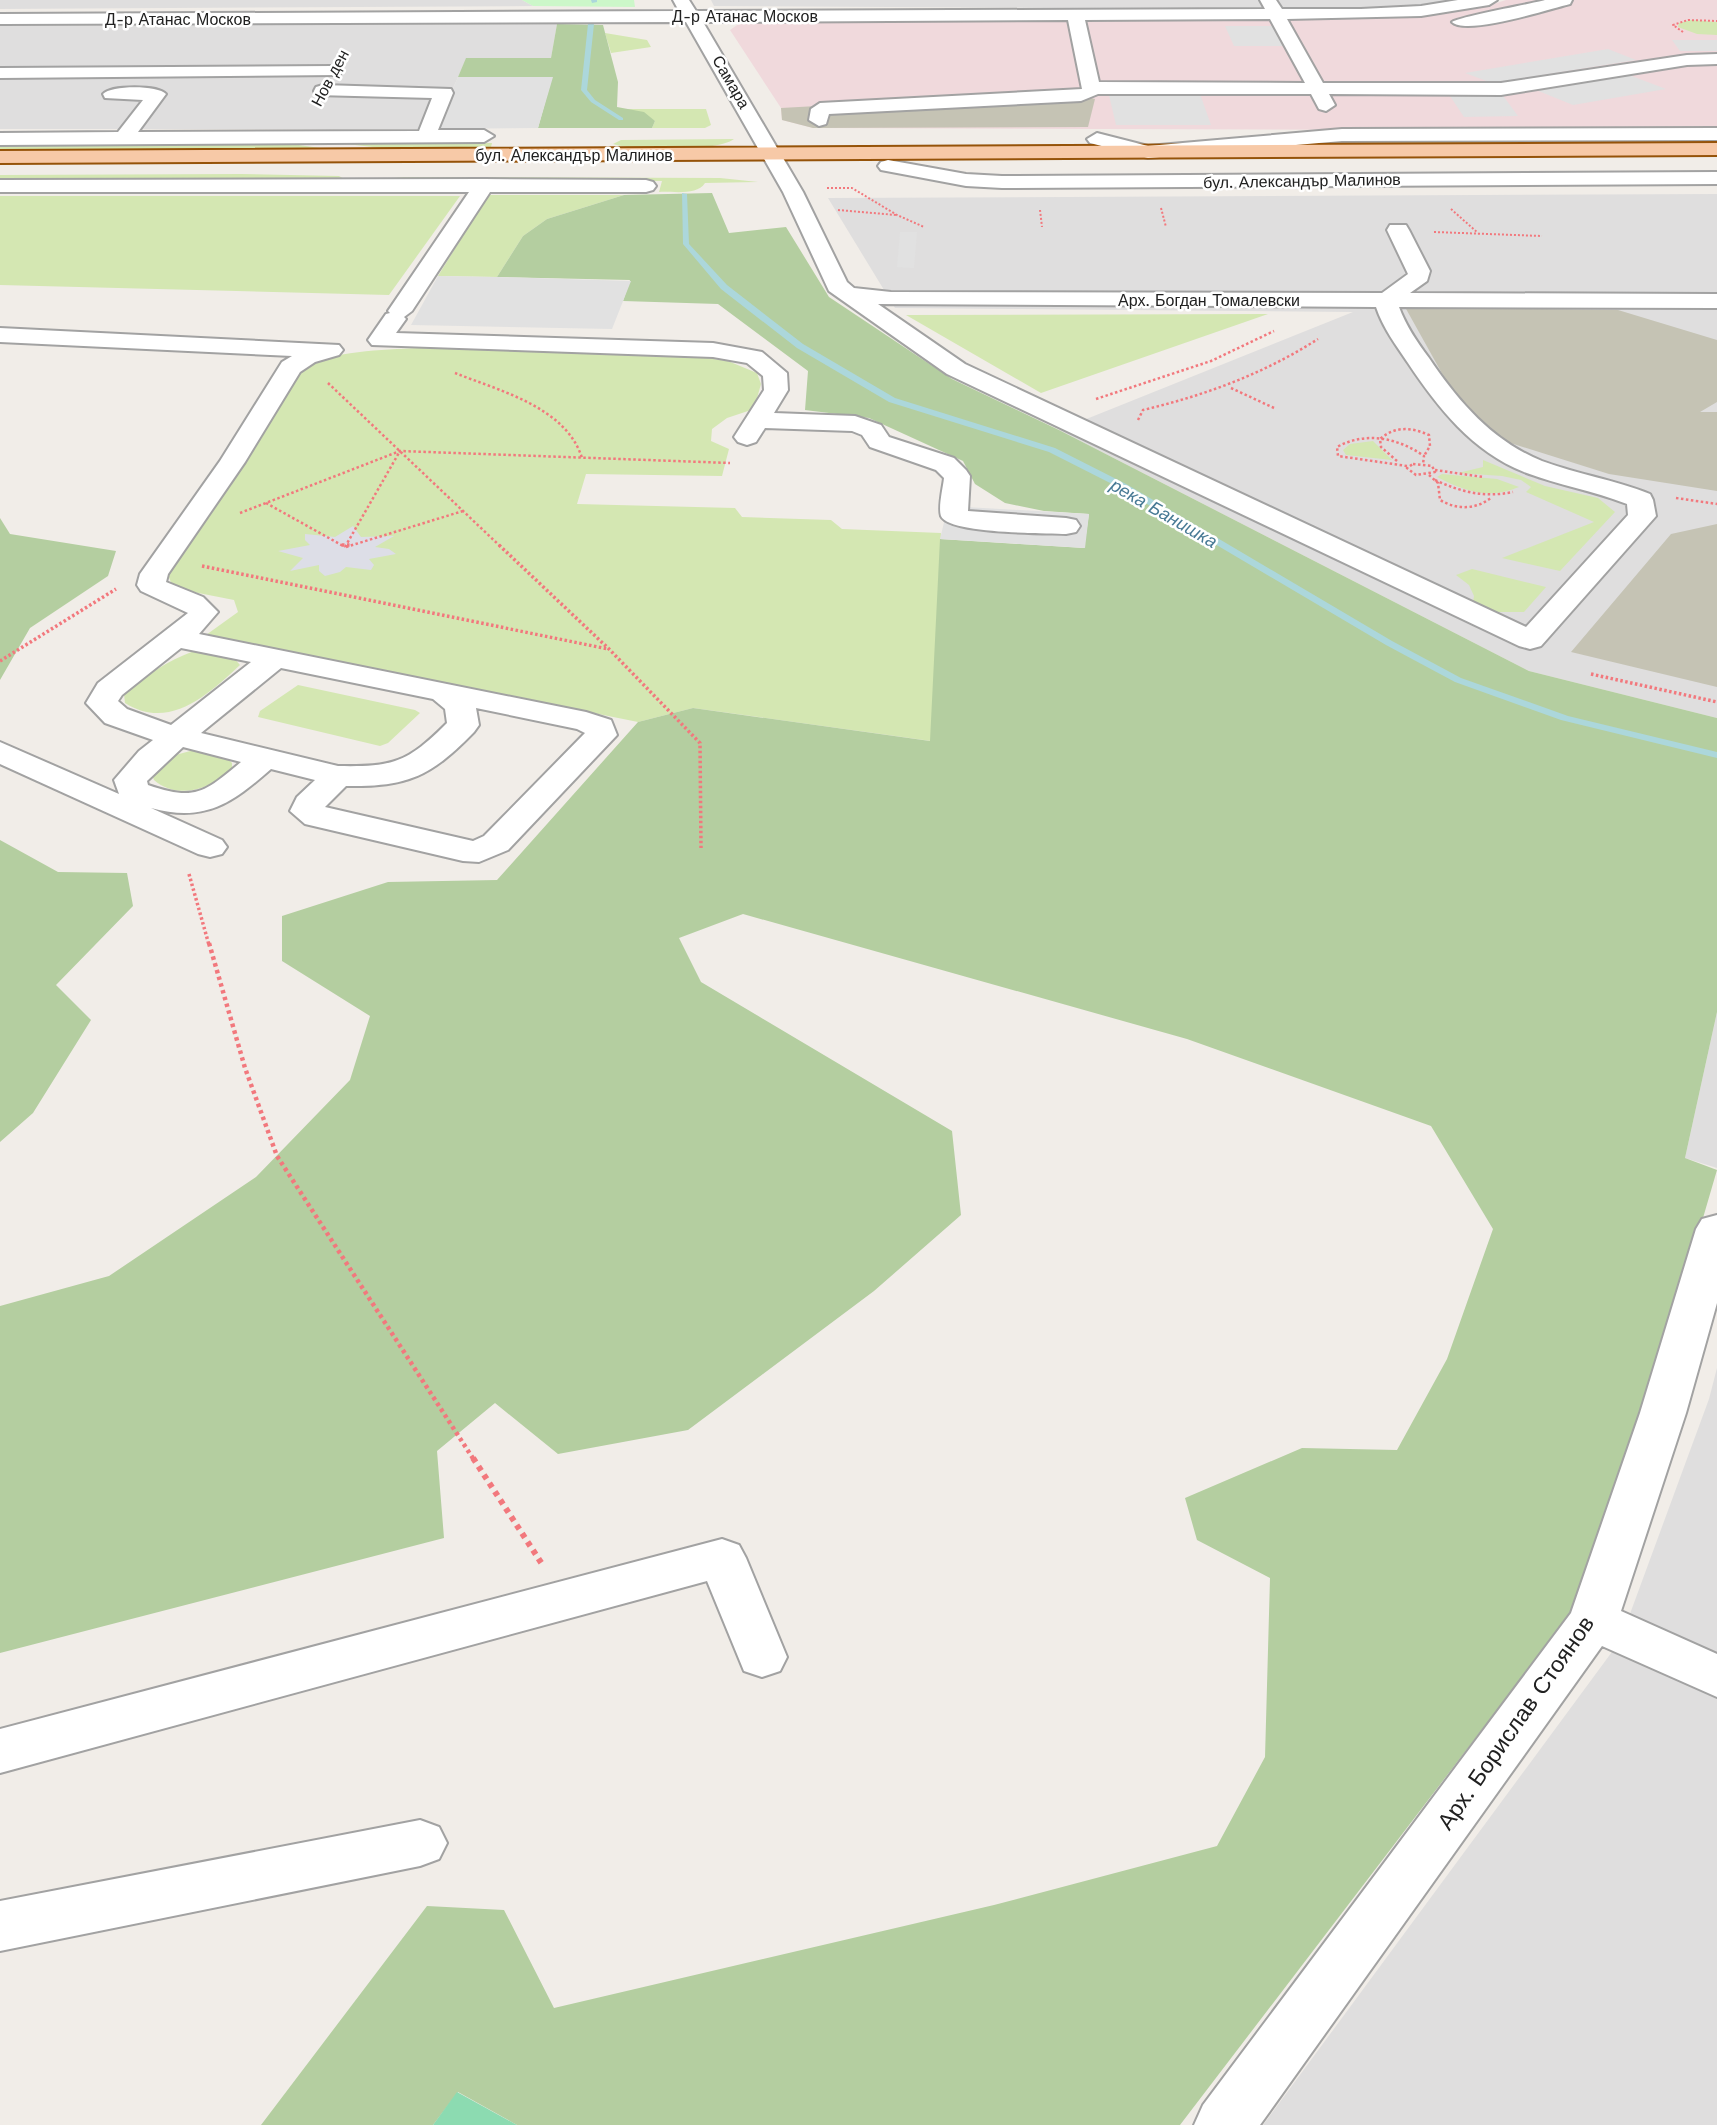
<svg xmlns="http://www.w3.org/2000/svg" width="1717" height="2125" font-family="'Work Sans',sans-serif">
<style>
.residential{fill:#dfdede}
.commercial{fill:#f0d9dc}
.construction{fill:#c5c3b4}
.grass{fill:#d4e7b2}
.forest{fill:#b4cea0}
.park{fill:#ccf7c9}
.pitch{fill:#8cdbb1}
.parking{fill:#e1e1e1}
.plaza{fill:#dddee7}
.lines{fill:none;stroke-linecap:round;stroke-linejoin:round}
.stream{fill:#acd7db;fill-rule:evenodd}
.minor-casing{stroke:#a2a2a2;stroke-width:4}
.major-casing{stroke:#955309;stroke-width:4}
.path-far4{stroke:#f2787d;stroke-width:2;stroke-dasharray:2 2;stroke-linecap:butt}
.path-far3{stroke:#f2787d;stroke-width:2.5;stroke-dasharray:2.5 2.5;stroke-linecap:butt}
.path-far2{stroke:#f2787d;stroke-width:3.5;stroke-dasharray:2.5 2.5;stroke-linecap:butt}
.path-far1{stroke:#f2787d;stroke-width:4.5;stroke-dasharray:3.5 3.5;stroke-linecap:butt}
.path{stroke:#f2787d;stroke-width:6;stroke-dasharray:5 5;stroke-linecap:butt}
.minor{fill:#fff;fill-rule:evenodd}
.major{fill:#f7c9a7;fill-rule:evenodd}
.labels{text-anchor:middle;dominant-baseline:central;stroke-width:5;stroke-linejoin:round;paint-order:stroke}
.far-street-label{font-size:16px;fill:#212121;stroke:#fff}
.far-water-label{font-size:18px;font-style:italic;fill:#487a95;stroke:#fff}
.near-street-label{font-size:23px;fill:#212121;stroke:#fff}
</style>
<rect width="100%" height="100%" fill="#f1ede8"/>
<path class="residential" d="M 0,0 L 522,0 L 533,6 L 0,9 Z
M 711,0 L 1458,0 L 1387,10 L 714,6 Z
M 557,24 L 551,58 L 466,59 L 435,129 L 0,129 L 0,26 Z
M 1717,194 L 1717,718 L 1529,671 L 1059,430 L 1353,312 L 895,308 L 828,198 Z
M 1717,1012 L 1717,1168 L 1685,1158 Z
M 1717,1368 L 1717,2125 L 1263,2125 L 1620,1641 L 1709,1399 Z"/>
<path class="commercial" d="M 1506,0 L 1717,0 L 1717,126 L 1434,130 L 813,128 L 782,120 L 781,108 L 730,30 L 743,21 L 1419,16 L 1487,6 Z"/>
<path class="construction" d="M 1067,92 L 1095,99 L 1088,127 L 813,128 L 782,120 L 781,108 Z
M 1405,307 L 1618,310 L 1717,340 L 1717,402 L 1700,412 L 1717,412 L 1717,491 L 1609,474 L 1504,441 L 1454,395 Z
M 1717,524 L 1717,687 L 1571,652 L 1671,534 Z"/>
<path class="grass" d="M 1691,20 L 1717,22 L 1717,35 L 1697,34 L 1678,27 L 1679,23 Z
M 605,33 L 647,40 L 651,47 L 611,53 Z
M 626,109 L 706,109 L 711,125 L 705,128 L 652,128 L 655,121 Z
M 734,139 C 718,152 633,151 613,144 L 621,140 Z
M 1717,140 L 1717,144 L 1279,146 L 1328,141 Z
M 284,143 L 335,150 L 0,152 L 0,144 Z
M 492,143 L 491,147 L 409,151 L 346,144 Z
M 241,174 L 339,176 L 346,180 L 0,183 L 0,175 Z
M 404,177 L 720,178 L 758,182 L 705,183 C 697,196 673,191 659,192 L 662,181 L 373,180 Z
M 488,195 L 624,195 L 547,219 L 523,236 L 497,277 L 438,276 Z
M 0,196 L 460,196 L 389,295 L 0,285 Z
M 1268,314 L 1041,393 L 906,315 Z
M 420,348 L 692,356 L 728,361 L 757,373 L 761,384 L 754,409 L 727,418 L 712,429 L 711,441 L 729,449 L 722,476 L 586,474 L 577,504 L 735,508 L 742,517 L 831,520 L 842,529 L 941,533 L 931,741 L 693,708 L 638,722 L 206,635 L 238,612 L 234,600 L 173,588 L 167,572 L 299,369 C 335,350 380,350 420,348 Z
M 1373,441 L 1392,460 L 1346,455 L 1343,450 L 1350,444 Z
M 1483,460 L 1545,486 L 1598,498 L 1615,512 L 1560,571 L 1502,558 L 1594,522 L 1526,492 L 1531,487 L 1521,480 L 1502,476 L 1458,473 L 1483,467 Z
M 1442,474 L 1497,479 L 1519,487 C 1489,500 1464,491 1437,477 Z
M 1472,569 L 1546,587 L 1524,612 L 1494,612 L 1473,602 L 1474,596 L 1469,585 L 1456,575 Z
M 194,651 L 233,657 L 240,665 C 208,695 169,731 125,703 L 124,694 C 146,675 167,661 194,651 Z
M 298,685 L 415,710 L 420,713 L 388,743 L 380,746 L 258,717 L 260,711 Z
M 194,750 C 208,750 223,752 232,763 L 232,770 C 212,788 178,801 154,780 L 152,775 L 168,757 Z"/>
<path class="forest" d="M 557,24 L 603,25 L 618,82 L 617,107 L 644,112 L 655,121 L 652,128 L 538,128 L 552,77 L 458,77 L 466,58 L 551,58 Z
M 712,193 L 729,233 L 786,227 L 829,297 L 952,379 L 1059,430 L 1529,671 L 1717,718 L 1717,1012 L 1685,1158 L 1717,1170 L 1651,1396 L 1574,1609 L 1180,2125 L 517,2125 L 458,2092 L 433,2125 L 261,2125 L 427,1906 L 504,1910 L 554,2008 L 994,1905 L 1217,1846 L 1265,1757 L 1270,1578 L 1197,1540 L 1185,1498 L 1302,1448 L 1397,1450 L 1447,1359 L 1493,1229 L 1431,1126 L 1187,1039 L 743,914 L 679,938 L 701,982 L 952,1131 L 961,1215 L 874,1291 L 688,1430 L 558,1454 L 495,1403 L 437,1451 L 444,1538 L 0,1653 L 0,1306 L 109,1276 L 256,1177 L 350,1080 L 370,1016 L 282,961 L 282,916 L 388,882 L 497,880 L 638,722 L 693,708 L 930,741 L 940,539 L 1084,548 L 1089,514 L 1044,511 L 1005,503 L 975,484 L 963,461 L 869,418 L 805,410 L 808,371 L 718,304 L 623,301 L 630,280 L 497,277 L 523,236 L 547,219 L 624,195 Z
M 0,518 L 10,534 L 116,551 L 108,576 L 30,628 L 0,680 Z
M 0,840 L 58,872 L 127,873 L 133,906 L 56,985 L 91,1020 L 33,1113 L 0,1142 Z"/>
<path class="park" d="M 522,0 L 634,0 L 635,7 L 533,6 Z"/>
<path class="pitch" d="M 457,2092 L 517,2125 L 433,2125 Z"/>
<path class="parking" d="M 1225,26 L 1274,26 L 1284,46 L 1234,46 Z
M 1672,40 L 1717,40 L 1717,51 L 1680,51 Z
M 1608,49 L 1636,60 L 1492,83 L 1465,73 Z
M 1629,75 L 1666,89 L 1573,105 L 1536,90 Z
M 458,77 L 553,77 L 538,128 L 435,129 Z
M 1108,91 L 1199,91 L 1211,125 L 1116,125 Z
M 1448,93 L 1501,93 L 1518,116 L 1464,117 Z
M 900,232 L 917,232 L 914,268 L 897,267 Z
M 438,276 L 497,277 L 631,281 L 612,329 L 411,325 Z
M 948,506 L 1089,514 L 1085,548 L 940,539 Z"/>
<path class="plaza" d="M 353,526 L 361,537 L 394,536 L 375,547 L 389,549 L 396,554 L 369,559 L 374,565 L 371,570 L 346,567 L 340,572 L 325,576 L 319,571 L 319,565 L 290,571 L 303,558 L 278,551 L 310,545 L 305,540 L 305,534 L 335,537 Z"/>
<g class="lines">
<path class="stream" d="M 591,0 L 597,0 L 597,2 L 592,3 Z
M 591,22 L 594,24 L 587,90 L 595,100 L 623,118 L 623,120 L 619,120 L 591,102 L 581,90 L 588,24 Z
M 682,193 L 687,194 L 689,244 L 727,285 L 803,344 L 895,398 L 1055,448 L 1126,484 L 1392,641 L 1461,678 L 1568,716 L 1717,752 L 1717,758 L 1561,720 L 1455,682 L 1386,645 L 1120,488 L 1049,452 L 889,402 L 797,348 L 721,289 L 683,244 Z"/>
<defs>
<path id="minor" d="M 673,0 L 689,0 L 696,11 L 1265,9 L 1260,0 L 1276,0 L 1282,9 L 1361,9 L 1421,6 L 1458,0 L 1497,0 L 1489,5 L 1421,16 L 1287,19 L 1323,83 L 1501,83 L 1687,55 L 1717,54 L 1717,64 L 1687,65 L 1501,95 L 1329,94 L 1335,105 L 1326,111 L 1319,109 L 1311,94 L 1098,94 L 1081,101 L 829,114 L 826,124 L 819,126 L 809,120 L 811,109 L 820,103 L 1082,89 L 1068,20 L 703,22 L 803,192 L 847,282 L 854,288 L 891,292 L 1382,293 L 1408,274 L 1387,230 L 1390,225 L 1406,225 L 1409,230 L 1430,271 L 1427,281 L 1410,293 L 1717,294 L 1717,308 L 1399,307 C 1406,326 1417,342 1429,358 C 1458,401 1492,441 1542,461 C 1577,474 1615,480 1650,494 L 1653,500 L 1656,516 L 1541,646 L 1530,649 L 1519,646 L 947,374 L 829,291 L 783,192 L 686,22 L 0,24 L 0,14 L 679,11 ZM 1270,19 L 1305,83 L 1099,82 L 1085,20 ZM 878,304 L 1376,307 C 1383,328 1396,345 1408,363 C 1438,408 1472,451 1524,472 C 1558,485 1594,491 1627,504 L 1628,515 L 1526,627 L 965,364 Z
M 1545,0 L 1572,0 L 1570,4 C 1550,9 1466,36 1452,22 C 1458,17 1530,4 1545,0 Z
M 333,66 L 339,67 L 342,71 L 339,75 L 0,78 L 0,68 Z
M 323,85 L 451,89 L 453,93 L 438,130 L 484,130 L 494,136 L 484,142 L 0,145 L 0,133 L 118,132 L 143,100 L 105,98 L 103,94 C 111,85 158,85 166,94 L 138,132 L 419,131 L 432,98 L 316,95 L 314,91 L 316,87 Z
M 1717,128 L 1717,140 L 1342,141 L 1148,158 L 1090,143 L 1087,139 L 1097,133 L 1148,146 L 1342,129 Z
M 888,160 L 966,174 L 1002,176 L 1717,172 L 1717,184 L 1002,188 L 966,186 L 881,170 L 878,166 L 881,162 Z
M 484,179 L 646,180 L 653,182 L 656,186 L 653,190 L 646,192 L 490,192 L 412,311 L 404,317 L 406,319 L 396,333 L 713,343 L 762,352 L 787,373 L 788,390 L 774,413 L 855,416 L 881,425 L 889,437 L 954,458 L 966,470 L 970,476 L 968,511 L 1066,518 L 1076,520 L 1080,526 L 1076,532 L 1066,534 C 1046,533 948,534 941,516 C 938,507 943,488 944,478 L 936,470 L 870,447 L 862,435 L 852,431 L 765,428 L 756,442 L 747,445 L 738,442 L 734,437 L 764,390 L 763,376 L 747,363 L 713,357 L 372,345 L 368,340 L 386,314 L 390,313 L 388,311 L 469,192 L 0,192 L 0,180 Z
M 0,328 L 339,345 L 343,350 L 339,355 L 315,362 L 300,372 L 245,462 L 168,574 L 166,582 L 203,597 L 218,612 L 199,634 L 586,712 L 611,720 L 617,735 L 508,850 L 479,862 L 463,861 L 305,824 L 290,811 L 297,797 L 315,780 L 271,769 C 232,803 205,823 151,808 L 222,840 L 227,847 L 222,854 L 210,857 L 198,854 L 0,764 L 0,742 L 119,794 L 114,780 L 139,751 L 153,740 L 105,723 L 86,703 L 98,683 L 188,613 L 141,591 L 137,585 L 140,574 L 220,461 L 282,362 L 292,356 L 0,342 ZM 181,648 L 251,662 L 171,725 L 127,709 L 118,701 L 122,695 ZM 281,668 L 433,699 L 445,709 L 447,723 C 407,763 393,767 338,766 L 201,733 ZM 476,708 L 577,729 L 585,733 L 484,836 L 473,841 L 325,807 L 346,786 C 409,787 431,776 474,732 L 479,725 ZM 183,747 L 241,762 C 204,793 195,801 148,785 L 147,781 Z
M 1717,1215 L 1717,1303 L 1686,1413 L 1621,1611 L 1717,1654 L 1717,1697 L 1602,1646 L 1260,2125 L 1194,2125 L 1203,2105 L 1571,1613 L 1640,1413 L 1696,1229 L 1702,1219 Z
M 722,1539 L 739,1545 L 746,1558 L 787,1657 L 780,1671 L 762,1677 L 744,1671 L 707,1581 L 0,1773 L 0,1729 Z
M 420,1820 L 439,1827 L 447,1843 L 439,1859 L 420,1866 L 0,1951 L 0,1901 Z"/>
<path id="major" d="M 1717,143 L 1717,155 L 0,163 L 0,151 Z"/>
</defs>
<use href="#minor" class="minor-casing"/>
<use href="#major" class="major-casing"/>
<path class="path-far4" d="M 1683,32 L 1673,25 L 1688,20 L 1717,21
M 827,188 L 852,188 L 897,215 L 924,227
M 1161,208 L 1166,227
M 1451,209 L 1478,233
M 838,210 L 896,215
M 1040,210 L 1042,227
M 1434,232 L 1542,236"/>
<path class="path-far3" d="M 455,373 C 500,391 566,407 582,458
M 328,383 L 501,547
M 1231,388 L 1274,408
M 1096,399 L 1211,361 L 1274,331
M 1138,420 L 1143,410 C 1206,395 1263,374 1318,339
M 1397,461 L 1381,447 L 1380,439 C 1395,426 1411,427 1429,435 L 1430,446 L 1424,456
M 1413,464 L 1432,466 L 1435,472 L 1416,475 L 1407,468 Z
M 1407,466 L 1338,456 L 1337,447 C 1366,431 1398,438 1424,456 L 1423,464
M 1435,470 L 1483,477
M 1429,475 L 1438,483 L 1440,500 C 1457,510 1476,510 1492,497
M 1435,480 C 1461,492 1484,498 1513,492
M 1676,498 L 1717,504
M 266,503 L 345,547
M 240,513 L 400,451 L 730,463
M 345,547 L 400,451
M 346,547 L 463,511"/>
<path class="path-far2" d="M 342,545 L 351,545
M 499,545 L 609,649 L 700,743 L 701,848
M 202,566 L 608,649
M 0,661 L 116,589
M 1591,674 L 1717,702
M 189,874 L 209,945"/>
<path class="path-far1" d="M 209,943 L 245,1068 L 277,1156 L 474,1460"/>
<path class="path" d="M 473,1458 L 542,1564"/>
<use href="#minor" class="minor"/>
<use href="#major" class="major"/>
</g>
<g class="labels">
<g class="far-street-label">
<text x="745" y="16">Д-р Атанас Москов</text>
<text x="178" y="19">Д-р Атанас Москов</text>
<text transform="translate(330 78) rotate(-62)">Нов ден</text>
<text transform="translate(731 82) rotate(60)">Самара</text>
<text x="574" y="155">бул. Александър Малинов</text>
<text transform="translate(1302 181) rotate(-1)">бул. Александър Малинов</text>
<text x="1209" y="300">Арх. Богдан Томалевски</text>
</g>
<g class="far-water-label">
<text transform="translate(1164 513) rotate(30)">река Банишка</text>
</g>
<g class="near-street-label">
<text transform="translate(1516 1723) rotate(-55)">Арх. Борислав Стоянов</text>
</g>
</g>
</svg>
